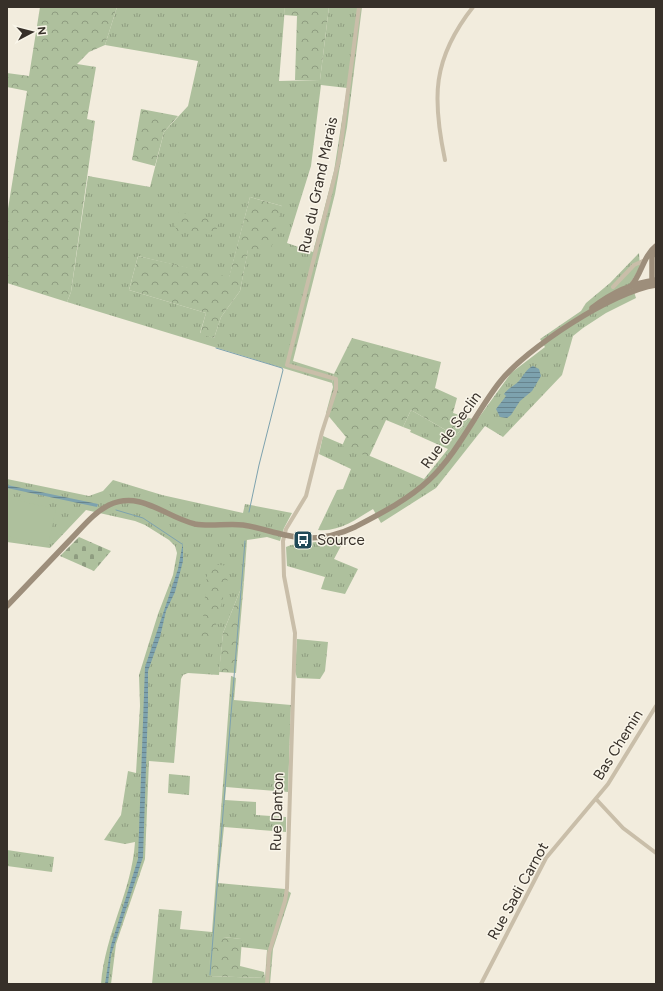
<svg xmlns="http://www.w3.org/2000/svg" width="663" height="991" font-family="Figtree,sans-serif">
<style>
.grass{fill:url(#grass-tufts);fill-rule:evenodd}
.forest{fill:url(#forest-crowns)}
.cemetery{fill:url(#cemetery-stones)}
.pitch{fill:#aec09d}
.water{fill:url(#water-rules)}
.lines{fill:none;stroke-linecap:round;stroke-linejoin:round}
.stream{stroke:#7da2ae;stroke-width:1}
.street{stroke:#c9bea9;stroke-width:4}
.secondary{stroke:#9d8e7b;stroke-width:5.5}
.labels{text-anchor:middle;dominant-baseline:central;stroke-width:3;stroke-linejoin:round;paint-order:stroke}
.street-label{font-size:15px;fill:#373029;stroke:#f9f5e9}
.poi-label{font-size:15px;fill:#373029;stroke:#f9f5e9;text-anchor:start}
</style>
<defs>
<pattern id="grass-tufts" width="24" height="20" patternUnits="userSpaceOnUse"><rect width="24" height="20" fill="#aec09d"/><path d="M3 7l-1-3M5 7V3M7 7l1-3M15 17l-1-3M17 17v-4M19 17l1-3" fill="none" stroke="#8e9c80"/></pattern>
<pattern id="forest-crowns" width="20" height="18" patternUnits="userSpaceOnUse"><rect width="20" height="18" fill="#aec09d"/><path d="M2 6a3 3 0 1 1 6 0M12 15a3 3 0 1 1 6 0" fill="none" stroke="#8e9c80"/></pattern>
<pattern id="cemetery-stones" width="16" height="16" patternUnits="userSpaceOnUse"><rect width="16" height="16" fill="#aec09d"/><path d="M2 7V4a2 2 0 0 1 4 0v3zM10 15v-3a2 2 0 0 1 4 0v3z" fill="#8e9c80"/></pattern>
<pattern id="water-rules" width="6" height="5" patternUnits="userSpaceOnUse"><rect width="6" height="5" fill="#7da2ae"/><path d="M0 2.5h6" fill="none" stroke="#67848e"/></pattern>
</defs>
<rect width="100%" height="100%" fill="#f2ecdd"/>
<path class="grass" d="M 117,7 L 285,7 L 279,81 L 320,80 L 329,7 L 362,7 L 347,127 L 335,194 L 293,361 L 334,374 L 332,383 L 67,302 L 71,292 L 88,176 L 150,187 L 164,132 L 188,106 L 198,61 L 105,45 ZM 321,85 L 347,88 L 334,171 L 313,252 L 287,243 L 311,166 ZM 250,197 L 282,206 L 248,249 L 240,291 L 221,317 L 214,338 L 200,333 L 206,313 L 129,290 L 138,256 L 229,278 Z
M 639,253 L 640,267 L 631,282 L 636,298 L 606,313 L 583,328 L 573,336 L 562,375 L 503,437 L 485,426 L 436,488 L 381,523 L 373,509 C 355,520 339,532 318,530 L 337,490 L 343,489 L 351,469 L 319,454 L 323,436 L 424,479 L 448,449 L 410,432 L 411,430 L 403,427 L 411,410 L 456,436 L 469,418 L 477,420 L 511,373 L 545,347 L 540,339 L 581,311 L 586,303 L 610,283 Z
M 7,479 L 89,496 L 103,491 L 113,480 L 162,495 L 243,513 L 245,504 L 292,513 L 284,528 L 280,541 L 267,537 L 247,540 L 244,581 L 223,633 L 219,675 L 188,673 L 183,675 L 181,679 L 174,763 L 149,761 L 145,859 L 116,944 L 111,984 L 101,984 C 105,933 132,891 135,842 L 125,844 L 104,840 L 121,815 L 128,771 L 136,773 L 140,706 L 139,675 L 158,614 L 173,575 L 177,553 L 175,546 L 169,540 L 145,525 L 135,521 L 86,510 L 50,548 L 7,542 Z
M 341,539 L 342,544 L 334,559 L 358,569 L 345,594 L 321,589 L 325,577 L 287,566 L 286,547 L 291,545 Z
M 297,639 L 328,642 L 325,671 L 320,679 L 297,678 L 295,671 Z
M 231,676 L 236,678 L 234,700 L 291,705 L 288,792 L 226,787 L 225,800 L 256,802 L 256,815 L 286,817 L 286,832 L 224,827 L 218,883 L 285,889 L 291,893 L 273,949 L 270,984 L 152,984 L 159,909 L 182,911 L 180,929 L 212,932 ZM 223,937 L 241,939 L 241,947 L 267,950 L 265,978 L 209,976 L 210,959 Z
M 169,774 L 190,776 L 189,795 L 168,793 Z
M 7,850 L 54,857 L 52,872 L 7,866 Z"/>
<path class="forest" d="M 40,7 L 117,7 L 105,45 L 89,52 L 77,64 L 96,67 L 87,119 L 95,121 L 71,292 L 67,302 L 7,283 L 7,215 L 27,91 L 7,87 L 7,73 L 29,76 Z
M 285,7 L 329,7 L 320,80 L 295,80 L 297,16 L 284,15 Z
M 141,109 L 178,116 L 164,132 L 155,166 L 132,160 Z
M 250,197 L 282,206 L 270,252 L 248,250 L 240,291 L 221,317 L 214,338 L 200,334 L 206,313 L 129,290 L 138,256 L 229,277 Z
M 179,212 L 215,220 L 218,224 L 215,235 L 177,231 L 174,224 Z
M 352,338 L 441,362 L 435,388 L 457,398 L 453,413 L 469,418 L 456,436 L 411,410 L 403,427 L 386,420 L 369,457 L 342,446 L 346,437 L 326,413 L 333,387 L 332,383 L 334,374 Z
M 208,564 L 231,566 L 212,641 L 201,640 Z
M 244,581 L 236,673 L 219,672 L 223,633 Z
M 212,932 L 223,937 L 242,939 L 240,966 L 264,972 L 265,978 L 208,976 Z"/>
<path class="cemetery" d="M 79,537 L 111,551 L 94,571 L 60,556 Z"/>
<path class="pitch" d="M 7,498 L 56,509 L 48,545 L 7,536 Z"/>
<path class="water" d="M 533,366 L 539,369 L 541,376 L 532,391 L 520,401 L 511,415 L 507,418 L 500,417 L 496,409 L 506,396 L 504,394 C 508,388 514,386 519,381 C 524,375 526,369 533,366 Z
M 7,485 L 98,504 L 97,507 L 7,488 Z
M 183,542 L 183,561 L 175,592 L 166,611 L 160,637 L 148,671 L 148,707 L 143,857 L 111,955 L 108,984 L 105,984 L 111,945 L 138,859 L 145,667 L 178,569 Z"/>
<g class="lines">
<path class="stream" d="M 216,348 L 282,368 L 283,370 L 259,465 L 249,512
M 116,510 L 143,518 L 182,544
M 210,975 L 245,541"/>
<path class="street" d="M 445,160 C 432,98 432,59 473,7
M 613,287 L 634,265 L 645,260
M 596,799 L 623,828 L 656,853
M 267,984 L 269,953 L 285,901 L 287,888 L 295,633 L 284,576 L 283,541 L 286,529 L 306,496 L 322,432 L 336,389 L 336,379 L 287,365 L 339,159 L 359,7
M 481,984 L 546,858 L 608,784 L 656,706"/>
<path class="secondary" d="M 652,283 L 652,257 L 656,248
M 631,286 C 642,274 643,256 656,246
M 592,308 C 611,293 632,283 656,280
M 7,606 C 28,584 49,562 70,540 C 82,528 93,513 109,505 C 141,490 165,517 195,524 C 210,527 227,523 243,525 C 257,527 271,532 285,535 C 309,541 334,537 355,527 C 380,514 409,499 429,480 C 458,453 475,414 499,383 C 525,349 613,291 656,285"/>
</g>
<defs>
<symbol id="bus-square" viewBox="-11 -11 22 22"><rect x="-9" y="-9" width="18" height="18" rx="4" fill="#204957" stroke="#f9f5e9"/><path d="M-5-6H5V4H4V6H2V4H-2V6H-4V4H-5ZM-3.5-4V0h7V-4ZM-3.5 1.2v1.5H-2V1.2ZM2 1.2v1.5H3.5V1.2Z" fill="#fff"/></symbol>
</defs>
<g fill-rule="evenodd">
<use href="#bus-square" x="292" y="529" width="22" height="22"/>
</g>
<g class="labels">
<g class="street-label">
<text transform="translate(318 185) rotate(-78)">Rue du Grand Marais</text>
<text transform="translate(451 430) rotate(-54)">Rue de Seclin</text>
<text transform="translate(618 745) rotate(-58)">Bas Chemin</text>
<text transform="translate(277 812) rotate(-88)">Rue Danton</text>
<text transform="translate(518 891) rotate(-61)">Rue Sadi Carnot</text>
</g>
<g class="poi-label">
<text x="317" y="540">Source</text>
</g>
</g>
<rect width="663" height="991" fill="none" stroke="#373029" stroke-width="16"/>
<g transform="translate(32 32) rotate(83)" stroke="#f9f5e9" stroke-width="3" paint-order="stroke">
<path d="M0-3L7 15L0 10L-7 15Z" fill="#373029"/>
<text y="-6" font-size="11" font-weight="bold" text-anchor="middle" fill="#373029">N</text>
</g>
</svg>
